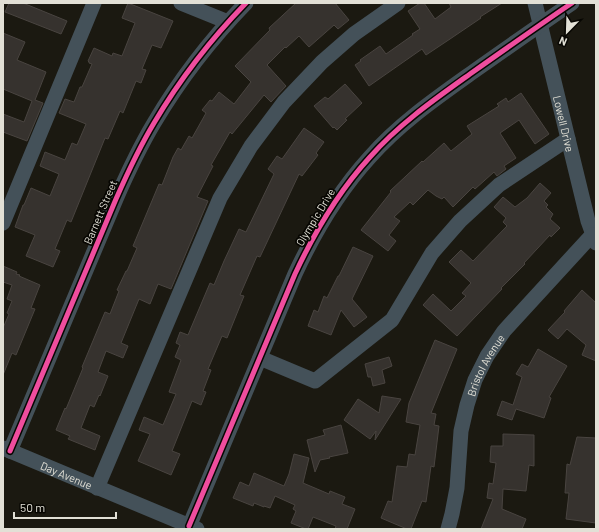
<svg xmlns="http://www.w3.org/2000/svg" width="599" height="532" font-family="Barlow,sans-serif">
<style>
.building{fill:#36322e;stroke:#494440}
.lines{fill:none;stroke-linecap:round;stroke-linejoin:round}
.minor{stroke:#445159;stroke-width:15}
.cycleway-casing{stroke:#070602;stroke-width:8}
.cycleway{stroke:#ef4d9e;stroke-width:5}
.labels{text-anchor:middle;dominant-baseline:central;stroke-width:3.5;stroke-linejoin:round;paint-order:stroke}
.street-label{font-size:11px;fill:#e2e0d6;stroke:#070602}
</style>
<rect width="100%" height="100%" fill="#1b1911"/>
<path class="building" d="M 9,3 L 23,3 L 67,21 L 61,34 L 5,12 Z
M 128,3 L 173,21 L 161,48 L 152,45 L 142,69 L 146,70 L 141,83 L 136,81 L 123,113 L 120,111 L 108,139 L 105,138 L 71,222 L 67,220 L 55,249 L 60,251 L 53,267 L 26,256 L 35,235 L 15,227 L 23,205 L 24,205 L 31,188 L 50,196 L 59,174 L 40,166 L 45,152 L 65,160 L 72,143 L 77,145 L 86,124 L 59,113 L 65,99 L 74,102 L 80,87 L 82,87 L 92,64 L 89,63 L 89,62 L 88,61 L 94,48 L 112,56 L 113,53 L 122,56 L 135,23 L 122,18 Z
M 296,3 L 335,3 L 349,20 L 338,29 L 334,25 L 309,47 L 299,36 L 286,48 L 285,47 L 267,65 L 286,86 L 271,102 L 264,95 L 232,134 L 230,132 L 211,165 L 213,166 L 197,197 L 208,201 L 171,289 L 158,284 L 150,304 L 139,299 L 121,343 L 128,346 L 123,358 L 106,351 L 98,372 L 108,376 L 100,396 L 99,395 L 94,407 L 90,405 L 81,428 L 100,436 L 95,450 L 68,439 L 70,436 L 56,430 L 65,408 L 66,409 L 83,368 L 82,367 L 105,312 L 110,314 L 119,291 L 117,290 L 126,271 L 127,271 L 137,248 L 133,246 L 159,184 L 162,185 L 173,157 L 178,148 L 181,150 L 189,136 L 192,138 L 206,113 L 202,110 L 210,100 L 212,101 L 219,92 L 234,104 L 251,82 L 235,66 L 270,30 L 269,28 Z
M 420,3 L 424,3 L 435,19 L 451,7 L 449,3 L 502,3 L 480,17 L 481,18 L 450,39 L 426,55 L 422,49 L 369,86 L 355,65 L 361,61 L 360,60 L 380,46 L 386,54 L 413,35 L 412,34 L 420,29 L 408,11 Z
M 3,33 L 25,42 L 17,60 L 46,72 L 35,100 L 43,103 L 27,141 L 3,132 L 3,114 L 24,122 L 32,101 L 3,89 Z
M 345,84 L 362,103 L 345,119 L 347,120 L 337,130 L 334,127 L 333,128 L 314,106 L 325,97 L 328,99 Z
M 521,93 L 549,134 L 535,144 L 519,120 L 500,133 L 516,158 L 504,166 L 506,169 L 497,176 L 494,172 L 475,189 L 473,187 L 453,207 L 444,197 L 442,199 L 436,196 L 428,190 L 413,205 L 410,202 L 394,217 L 400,221 L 389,235 L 396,241 L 388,251 L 361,230 L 391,192 L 390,191 L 422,161 L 423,162 L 444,143 L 451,151 L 472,134 L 467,126 L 499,106 L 497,104 L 506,98 L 508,102 Z
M 304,128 L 324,142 L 316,153 L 318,155 L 302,176 L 299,174 L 260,257 L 257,256 L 240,295 L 244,296 L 227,338 L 222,336 L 208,369 L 211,370 L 203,391 L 206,392 L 201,405 L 192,401 L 172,451 L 180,454 L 171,475 L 138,461 L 150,434 L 139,430 L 144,417 L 163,425 L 176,394 L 169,392 L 181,360 L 175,357 L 180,345 L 176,343 L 180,332 L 188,335 L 210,283 L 214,285 L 224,261 L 239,229 L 246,232 L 274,174 L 268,169 L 277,156 L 282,159 Z
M 540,183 L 551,193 L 544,201 L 548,205 L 546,207 L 553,214 L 550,219 L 560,228 L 551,237 L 550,235 L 524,263 L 525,264 L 501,288 L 502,289 L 477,315 L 457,336 L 423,305 L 433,294 L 451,311 L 466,296 L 462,293 L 471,283 L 449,262 L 461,250 L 473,261 L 507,226 L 503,222 L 506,218 L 494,207 L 503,197 L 515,207 L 527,198 Z
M 353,247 L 373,256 L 352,299 L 367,317 L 354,327 L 341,310 L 331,335 L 308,326 L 314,310 L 318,312 L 324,296 L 327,298 L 338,276 L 339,276 Z
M 3,266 L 17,272 L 16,274 L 20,275 L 19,276 L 40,285 L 31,308 L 35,309 L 16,355 L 12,353 L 3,375 L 3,328 L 9,314 L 7,313 L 12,301 L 7,299 L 12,285 L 3,282 Z
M 582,290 L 596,303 L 596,361 L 582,355 L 586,345 L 567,329 L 558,339 L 548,330 L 565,312 L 564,311 Z
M 435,340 L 457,349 L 431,413 L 436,414 L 434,425 L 439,426 L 434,467 L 431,466 L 426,502 L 422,501 L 411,529 L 407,529 L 381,518 L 388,501 L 392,502 L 397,466 L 407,467 L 409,454 L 415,455 L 420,425 L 406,422 L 409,403 Z
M 538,349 L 567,366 L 549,397 L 551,398 L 544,418 L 516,409 L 512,420 L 497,415 L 502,401 L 513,405 L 522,377 L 516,374 L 522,364 L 528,367 Z
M 389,357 L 392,366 L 382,370 L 385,383 L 373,386 L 371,377 L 368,377 L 365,364 Z
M 382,396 L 401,399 L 375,440 L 376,431 L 370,439 L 344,420 L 358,399 L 379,413 Z
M 341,425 L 348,453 L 329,457 L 330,458 L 320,460 L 315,472 L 307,440 L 325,435 L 323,430 Z
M 503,434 L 534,435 L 534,466 L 529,465 L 526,491 L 503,489 L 502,509 L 526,519 L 522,529 L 481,529 L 493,499 L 487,498 L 489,483 L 493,484 L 496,463 L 490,462 L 491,446 L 503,446 Z
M 577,437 L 596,438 L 596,523 L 566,519 L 569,493 L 565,493 L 567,464 L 570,465 Z
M 294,454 L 309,458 L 303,483 L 329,494 L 330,491 L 345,497 L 342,504 L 355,509 L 347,529 L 335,529 L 336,526 L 313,517 L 308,529 L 306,529 L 291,523 L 296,511 L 293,509 L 295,505 L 275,496 L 270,508 L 264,506 L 264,507 L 254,503 L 253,506 L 233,498 L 240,482 L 249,486 L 254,473 L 284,486 L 289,474 Z"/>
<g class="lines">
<g class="minor">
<path d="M 181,3 L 228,22"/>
<path id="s1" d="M 535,3 L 588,221 L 596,243"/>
<path d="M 3,223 L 94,3"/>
<path d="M 260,358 L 315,381 L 392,320 L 432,253 L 460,221 L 499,185 L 568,139"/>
<path id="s2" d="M 3,448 L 197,529"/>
<path d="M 10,451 L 116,199 C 127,174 139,148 154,123 C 180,79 211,39 246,3"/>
<path d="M 97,488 L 220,198 L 251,146 L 284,102 L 322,62 L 354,34 L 398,3"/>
<path d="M 188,529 L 295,274 C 315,231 338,192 370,157 C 399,124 435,99 470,74 C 504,50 538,26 572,3"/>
<path id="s3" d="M 448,529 L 452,514 L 457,488 L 461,431 L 467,405 L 475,380 L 487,356 L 504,331 L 592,235"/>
</g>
<defs>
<path id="cycleway" d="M 10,451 L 116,199 C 127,174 139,148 154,123 C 180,79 211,39 246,3
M 189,526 L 295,274 C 315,231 338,192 370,157 C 399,124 435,99 470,74 C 504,50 538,26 572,3"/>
</defs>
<use href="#cycleway" class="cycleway-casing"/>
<use href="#cycleway" class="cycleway"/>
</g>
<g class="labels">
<g class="street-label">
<text stroke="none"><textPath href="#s1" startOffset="124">Lowell Drive</textPath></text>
<text transform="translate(100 212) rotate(-67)">Barnett Street</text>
<text transform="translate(315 217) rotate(-59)">Olympic Drive</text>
<text stroke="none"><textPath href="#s3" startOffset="170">Bristol Avenue</textPath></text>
<text stroke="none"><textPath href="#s2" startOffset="69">Day Avenue</textPath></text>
</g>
</g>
<rect width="599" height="532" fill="none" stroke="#e2e0d6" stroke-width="8"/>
<g transform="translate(567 32) rotate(203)" stroke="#070602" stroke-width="3" paint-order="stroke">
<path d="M0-3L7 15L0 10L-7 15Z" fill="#e2e0d6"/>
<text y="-6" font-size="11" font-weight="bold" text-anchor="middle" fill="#e2e0d6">N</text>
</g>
<path d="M14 512v6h102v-6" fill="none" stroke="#e2e0d6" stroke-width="2"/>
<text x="20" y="512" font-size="12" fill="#e2e0d6" stroke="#070602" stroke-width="3" paint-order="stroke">50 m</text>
</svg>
